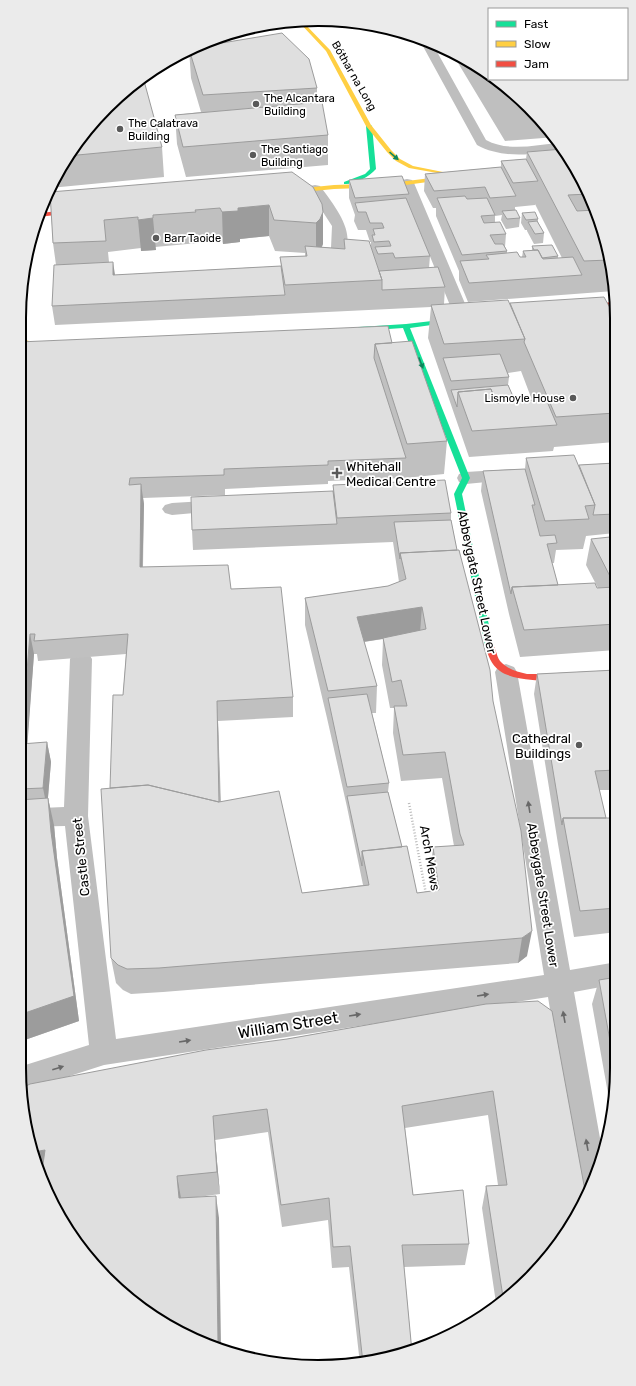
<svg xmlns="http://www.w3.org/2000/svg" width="636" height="1386" font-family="Rubik,sans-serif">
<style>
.water{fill:#bfbfbf}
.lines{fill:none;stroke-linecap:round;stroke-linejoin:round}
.path-far1{stroke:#b9b9b9;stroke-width:2.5;stroke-dasharray:1 2;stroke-linecap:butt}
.path{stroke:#b9b9b9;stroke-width:3;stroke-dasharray:1.5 2.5;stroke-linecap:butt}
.lane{fill:#bebebe;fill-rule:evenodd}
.street{fill:#bebebe;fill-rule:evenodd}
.fast{fill:#16e098;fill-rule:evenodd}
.slow{fill:#ffcf43;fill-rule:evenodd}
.jam{fill:#f24e42;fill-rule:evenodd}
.wall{fill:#c0c0c0;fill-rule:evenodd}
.shaded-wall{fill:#9c9c9c}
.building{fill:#dfdfdf;stroke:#9c9c9c}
.oneway{fill:#0d865b}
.oneway2{fill:#686868}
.poi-dot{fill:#595959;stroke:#fff;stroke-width:1.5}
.labels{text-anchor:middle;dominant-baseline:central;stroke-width:3.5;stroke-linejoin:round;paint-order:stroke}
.far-street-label{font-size:11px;fill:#000;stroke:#fff}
.far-poi-label{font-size:11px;fill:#000;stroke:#fff;text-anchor:start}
.poi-label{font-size:13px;fill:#000;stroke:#fff;text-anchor:start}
.street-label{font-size:13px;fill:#000;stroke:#fff}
.near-street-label{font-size:16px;fill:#000;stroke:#fff}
.rim{fill:none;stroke:#000;stroke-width:2}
</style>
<rect width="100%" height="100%" fill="#fff"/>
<path class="water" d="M 452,53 L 489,74 L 489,79 L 497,79 L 500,81 L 556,137 L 505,141 Z"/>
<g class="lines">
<path class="path-far1" d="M 409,803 L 426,894"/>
<path class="path" d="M 426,893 L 426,895"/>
<path class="lane" d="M 419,38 L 431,41 L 486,140 C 508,152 535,145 559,143 L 563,149 C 535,155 502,159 477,145 L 419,39 Z"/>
<path class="street" d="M 407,179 L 412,180 L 414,183 L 472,320 L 470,323 L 464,325 L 458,323 L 456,320 L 400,183 L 402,180 Z
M 315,185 L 320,186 C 331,201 357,232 344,251 L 339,253 L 334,251 L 331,248 L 332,226 L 308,189 L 310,186 Z
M 512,469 L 519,471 L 521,475 L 519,479 L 466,484 L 459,482 L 457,478 L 459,474 L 466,472 Z
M 221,500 L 228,502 L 231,506 L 228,510 L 172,515 L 165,513 L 162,509 L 165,505 L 172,503 Z
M 81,651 L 89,654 L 92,659 L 88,816 L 116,1039 L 544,975 L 495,672 L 498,667 L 506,664 L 514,667 L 517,672 L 570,970 L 617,962 L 617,984 L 574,992 L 603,1155 L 594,1182 L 586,1195 L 583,1194 L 578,1184 L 548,997 L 104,1065 L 23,1091 L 19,1067 L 89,1045 L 65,826 L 19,827 L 19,809 L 64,807 L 70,659 L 73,654 Z"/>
<path class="fast" d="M 369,124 L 372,126 L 376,169 C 369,177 355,185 344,184 L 344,182 L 365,174 L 370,169 L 366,126 Z
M 458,318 L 460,319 L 460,321 L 410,328 L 470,478 L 462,494 L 493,645 L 489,648 L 485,645 L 454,494 L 462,478 L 403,328 L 359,331 L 356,329 L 359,327 L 406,324 Z"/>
<path class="slow" d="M 298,21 L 302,21 L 330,50 L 371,125 L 391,150 L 400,159 L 413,166 L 443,172 L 443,174 L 409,168 L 396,161 L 387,152 L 366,126 L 326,51 Z
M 455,175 L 458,177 L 457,178 L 391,187 L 334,189 L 284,194 L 281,192 L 284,190 L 334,185 L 391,183 Z
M 19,337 L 36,344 L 37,345 L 34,347 L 19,341 Z"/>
<path class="jam" d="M 80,209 L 83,211 L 82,212 L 38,217 L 39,213 Z
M 614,302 L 614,306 L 578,309 L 575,307 L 578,305 Z
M 489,642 C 496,644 496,656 500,661 C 507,669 517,672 527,674 L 616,674 L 616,680 C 589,680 520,686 500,671 C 491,665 488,655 485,645 Z"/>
</g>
<path class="wall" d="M 189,49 L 317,88 L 317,102 L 328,135 L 328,165 L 186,177 L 177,144 L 175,115 L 201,112 L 191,78 Z
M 162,147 L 164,177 L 50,188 L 69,152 Z
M 563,149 L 594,203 L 614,279 L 614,291 L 468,302 L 459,280 L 459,271 L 436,216 L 436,208 L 433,208 L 424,191 L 425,174 L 501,167 L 501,161 L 526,159 L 527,152 ZM 535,204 L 562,258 L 558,258 L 558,256 L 532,246 L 532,250 L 523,251 L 522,257 L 520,257 L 507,253 L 507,251 L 505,247 L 506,234 L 495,222 L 495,216 L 502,215 L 501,220 L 506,229 L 519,227 L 520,218 L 515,210 L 515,207 L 535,205 Z
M 349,180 L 409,194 L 409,203 L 430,256 L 429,268 L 445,287 L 444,304 L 510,303 L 615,315 L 615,442 L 554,447 L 553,451 L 469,457 L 428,338 L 431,307 L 55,325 L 52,306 L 56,265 L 53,243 L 50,192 L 313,187 L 323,244 L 322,247 L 344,249 L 344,239 L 371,248 L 371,242 L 370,242 L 366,230 L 358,230 L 354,221 L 355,215 L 349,198 ZM 269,236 L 275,251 L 305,253 L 305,256 L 280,257 L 281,266 L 115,275 L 109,262 L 108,252 L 141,248 L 141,251 L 156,250 L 155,247 L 198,243 L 198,241 L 222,239 L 223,244 L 240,242 L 240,239 ZM 521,371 L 532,400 L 515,401 L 508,385 L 509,377 L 508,373 Z
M 522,213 L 538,219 L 538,222 L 544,233 L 543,243 L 534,244 L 527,231 L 527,230 L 525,230 L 521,223 Z
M 19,342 L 392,343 L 447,441 L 444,474 L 405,478 L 328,481 L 328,484 L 225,489 L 225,495 L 143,498 L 144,504 L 143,567 L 231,589 L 293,697 L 293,717 L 218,721 L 221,802 L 302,893 L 363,885 L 347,807 L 327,718 L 305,625 L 305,598 L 388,586 L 399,582 L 393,542 L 193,550 L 192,530 L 333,491 L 333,485 L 451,513 L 451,520 L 457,550 L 493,701 L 527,956 L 518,963 L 163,992 L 131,994 L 123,990 L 116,983 L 111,958 L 110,788 L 123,695 L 126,654 L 38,661 L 37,654 L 34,654 L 27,744 L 47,742 L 51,762 L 48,798 L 54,825 L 57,858 L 79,1021 L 19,1042 ZM 383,639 L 382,665 L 390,708 L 394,708 L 393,733 L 401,781 L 442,778 L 454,846 L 433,847 L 430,873 L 433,891 L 417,893 L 402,847 L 388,792 L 389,783 L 372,713 L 376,713 L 377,686 L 364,642 Z
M 526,458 L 579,465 L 615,463 L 615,533 L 586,536 L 583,549 L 556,550 L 554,563 L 552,563 L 558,585 L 598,588 L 586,565 L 591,539 L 615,548 L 616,650 L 520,657 L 509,614 L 481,491 L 483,471 L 525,469 Z
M 616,670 L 616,790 L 599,790 L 606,818 L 616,818 L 617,932 L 574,937 L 558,844 L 534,694 L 537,674 Z
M 599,980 L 617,1068 L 612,1116 L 592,1004 Z
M 486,1004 L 543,1265 L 496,1303 L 482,1208 L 486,1186 L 498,1185 L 488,1115 L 405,1128 L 413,1195 L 469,1244 L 465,1265 L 404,1267 L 412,1352 L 360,1364 L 349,1267 L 332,1268 L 328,1220 L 282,1227 L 268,1132 L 215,1140 L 220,1194 L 198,1197 L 219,1218 L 42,1175 L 40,1175 L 35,1164 L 287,1039 Z"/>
<path class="shaded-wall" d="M 269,205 L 269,236 L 240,239 L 240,242 L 223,244 L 222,212 L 238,208 Z
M 323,212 L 323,244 L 320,250 L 316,254 L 316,223 Z
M 153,218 L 156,250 L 141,251 L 138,220 Z
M 113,262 L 116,281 L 113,275 Z
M 141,484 L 144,504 L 142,587 L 140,567 Z
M 422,607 L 420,633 L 356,643 L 357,617 Z
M 30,634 L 34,654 L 26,764 L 21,744 Z
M 217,701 L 218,721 L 221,828 L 220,808 Z
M 47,742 L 51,762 L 47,808 L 43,788 Z
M 48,798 L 54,825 L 57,858 L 79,1021 L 19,1042 L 19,1015 L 51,832 Z
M 532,931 L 527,956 L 518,963 L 522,938 Z
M 213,1116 L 215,1140 L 220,1194 L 217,1172 Z
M 45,1150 L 52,1173 L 40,1175 L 35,1164 L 33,1152 Z
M 177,1176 L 181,1198 L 179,1198 Z
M 216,1196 L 219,1218 L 221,1347 L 218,1346 Z"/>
<path class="building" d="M 282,33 L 309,59 L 317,88 L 203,95 L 189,49 L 192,48 Z
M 143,77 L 162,147 L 67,156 L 69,152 L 106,107 Z
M 322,102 L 328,135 L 183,147 L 175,115 Z
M 563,149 L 589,194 L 568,195 L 577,211 L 596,210 L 609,260 L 584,261 L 527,152 Z
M 526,159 L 538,181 L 513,183 L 501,161 Z
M 501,167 L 516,196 L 490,198 L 485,187 L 434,191 L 425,174 Z
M 292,172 L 313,187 L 322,204 L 323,212 L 320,219 L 316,223 L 274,220 L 269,205 L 238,208 L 238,211 L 222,212 L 220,208 L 195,210 L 196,212 L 153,215 L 153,218 L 138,220 L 138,217 L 104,220 L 106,241 L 53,243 L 50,192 Z
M 402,176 L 409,194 L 355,198 L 349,180 Z
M 465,196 L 467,199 L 487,198 L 495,215 L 481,216 L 484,223 L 500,222 L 506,234 L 490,235 L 495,244 L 503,244 L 507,251 L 462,255 L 437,198 Z
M 406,198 L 430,256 L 395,258 L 393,253 L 378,254 L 375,247 L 391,246 L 389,241 L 374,242 L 372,235 L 375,235 L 373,229 L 384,228 L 382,223 L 370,223 L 366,212 L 358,212 L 355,203 Z
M 516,210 L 520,218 L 507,219 L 502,211 Z
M 535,212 L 538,219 L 526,220 L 522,213 Z
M 537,221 L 544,233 L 535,234 L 528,222 Z
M 344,239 L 369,241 L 382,280 L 285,285 L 280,257 L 307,256 L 305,246 L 345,249 Z
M 552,245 L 558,256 L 542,258 L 538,250 L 534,250 L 532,246 Z
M 538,250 L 543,259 L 573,257 L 582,275 L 469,283 L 460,261 L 489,259 L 486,255 L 517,252 L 520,257 L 526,257 L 523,251 Z
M 113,262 L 113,275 L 281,266 L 285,295 L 52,306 L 54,265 Z
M 438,267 L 445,287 L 382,290 L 382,280 L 379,271 Z
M 604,297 L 615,317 L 615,413 L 556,417 L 524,342 L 525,339 L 510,303 Z
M 508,300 L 525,339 L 444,344 L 431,305 Z
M 388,326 L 392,343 L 375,344 L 374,358 L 406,458 L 328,461 L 328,465 L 224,469 L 224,475 L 130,478 L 129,485 L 141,484 L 140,567 L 228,565 L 231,589 L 281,587 L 293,697 L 217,701 L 219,802 L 148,785 L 110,788 L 113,695 L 123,695 L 128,634 L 34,641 L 35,634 L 30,634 L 21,744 L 47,742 L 43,788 L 19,789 L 19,342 Z
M 412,341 L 447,441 L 407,444 L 375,344 Z
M 500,354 L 509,377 L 451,381 L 443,358 Z
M 508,385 L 515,401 L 496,403 L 491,389 L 458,392 L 457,407 L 451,390 Z
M 491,389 L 496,403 L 546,399 L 557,425 L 472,431 L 458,392 Z
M 574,455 L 595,505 L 585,506 L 589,519 L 545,521 L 526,458 Z
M 615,463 L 615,514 L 593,515 L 595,505 L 579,465 Z
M 525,469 L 535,505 L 532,505 L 540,536 L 555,535 L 557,543 L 547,544 L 558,585 L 512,587 L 511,594 L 483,471 Z
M 445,480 L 451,513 L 337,518 L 333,485 Z
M 333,491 L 337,524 L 192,530 L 191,497 Z
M 451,520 L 457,550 L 400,553 L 400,559 L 394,522 Z
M 610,537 L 615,548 L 615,586 L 591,539 Z
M 459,550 L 490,670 L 493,701 L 521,831 L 532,931 L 522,938 L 159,968 L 127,969 L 118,965 L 111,958 L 101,789 L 148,785 L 219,802 L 279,791 L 302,893 L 369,885 L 362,851 L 407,846 L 417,893 L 439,890 L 433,847 L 464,845 L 460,834 L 445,752 L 403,755 L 394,706 L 407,706 L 401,680 L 392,682 L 383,638 L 426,629 L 422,607 L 357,617 L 377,686 L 328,691 L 305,598 L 388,586 L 406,579 L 400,553 Z
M 595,583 L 597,588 L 615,587 L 616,624 L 524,630 L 512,587 Z
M 616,670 L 616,770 L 595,771 L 606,818 L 563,818 L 562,825 L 537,674 Z
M 367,694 L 389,783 L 347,787 L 328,698 Z
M 388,792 L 402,847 L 362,851 L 362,866 L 347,796 Z
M 48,798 L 51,832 L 74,996 L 19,1015 L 19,800 Z
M 563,818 L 616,818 L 616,908 L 580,911 Z
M 617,977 L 617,1068 L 616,1074 L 599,980 Z
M 538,1001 L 552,1011 L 586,1196 L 543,1265 L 503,1297 L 486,1186 L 507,1185 L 493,1091 L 402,1106 L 413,1195 L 463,1190 L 469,1244 L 402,1245 L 412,1352 L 363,1363 L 350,1246 L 333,1247 L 329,1198 L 281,1205 L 267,1109 L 213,1116 L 217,1172 L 177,1176 L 179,1198 L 216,1196 L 218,1346 L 169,1327 L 93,1265 L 59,1217 L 41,1178 L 45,1150 L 33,1152 L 22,1088 L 30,1084 L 206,1050 L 287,1039 L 486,1004 Z"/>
<defs><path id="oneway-solid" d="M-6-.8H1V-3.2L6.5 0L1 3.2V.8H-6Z"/></defs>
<g class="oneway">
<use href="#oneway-solid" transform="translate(394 156) rotate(42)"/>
<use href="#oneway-solid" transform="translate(421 363) rotate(69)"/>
</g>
<g class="oneway2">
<use href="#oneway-solid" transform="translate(529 807) rotate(-99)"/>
<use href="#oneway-solid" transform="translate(483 995) rotate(-9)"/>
<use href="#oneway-solid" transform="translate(355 1015) rotate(-9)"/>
<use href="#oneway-solid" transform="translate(564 1017) rotate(-100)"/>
<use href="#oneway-solid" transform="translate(185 1041) rotate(-9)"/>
<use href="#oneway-solid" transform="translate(58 1068) rotate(-18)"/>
<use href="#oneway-solid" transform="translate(587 1145) rotate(-100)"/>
</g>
<g class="poi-dot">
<circle cx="256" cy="104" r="4"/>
<circle cx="120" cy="129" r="4"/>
<circle cx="253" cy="155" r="4"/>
<circle cx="156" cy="238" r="4"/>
<circle cx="573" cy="398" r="4"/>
<path d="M335 467h4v4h4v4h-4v4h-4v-4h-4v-4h4z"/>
<circle cx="579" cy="745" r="4"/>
</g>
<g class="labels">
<g class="far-street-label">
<text transform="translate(354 76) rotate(60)">Bóthar na Long</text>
</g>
<g class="far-poi-label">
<text x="264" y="98">The Alcantara<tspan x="264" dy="13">Building</tspan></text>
<text x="128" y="123">The Calatrava<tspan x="128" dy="13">Building</tspan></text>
<text x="261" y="149">The Santiago<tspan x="261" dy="13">Building</tspan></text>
<text x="164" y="238">Barr Taoide</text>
<text x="565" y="398" text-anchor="end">Lismoyle House</text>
</g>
<g class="poi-label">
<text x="346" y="466">Whitehall<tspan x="346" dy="15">Medical Centre</tspan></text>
<text x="571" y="738" text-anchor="end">Cathedral<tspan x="571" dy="15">Buildings</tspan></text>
</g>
<g class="street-label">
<text transform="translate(477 582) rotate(78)">Abbeygate Street Lower</text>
<text transform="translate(81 857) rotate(-96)">Castle Street</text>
<text transform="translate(430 858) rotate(80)">Arch Mews</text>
<text transform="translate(543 895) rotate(81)">Abbeygate Street Lower</text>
</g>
<g class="near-street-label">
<text transform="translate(288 1025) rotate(-9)">William Street</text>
</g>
</g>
<path d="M0 0H636V1386H0ZM318 26H318A292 292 0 0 1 610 318V1068A292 292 0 0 1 318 1360H318A292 292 0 0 1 26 1068V318A292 292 0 0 1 318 26Z" fill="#ebebeb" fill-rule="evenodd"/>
<path class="rim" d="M318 26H318A292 292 0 0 1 610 318V1068A292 292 0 0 1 318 1360H318A292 292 0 0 1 26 1068V318A292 292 0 0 1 318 26Z"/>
<rect x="488" y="8" width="140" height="72" fill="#ffffff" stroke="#999999"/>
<rect x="496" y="21" width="20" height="6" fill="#16e098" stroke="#999999"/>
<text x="524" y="28" font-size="12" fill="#000000">Fast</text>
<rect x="496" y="41" width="20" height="6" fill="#ffcf43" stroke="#999999"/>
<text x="524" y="48" font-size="12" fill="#000000">Slow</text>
<rect x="496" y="61" width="20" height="6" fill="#f24e42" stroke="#999999"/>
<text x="524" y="68" font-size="12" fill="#000000">Jam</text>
</svg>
